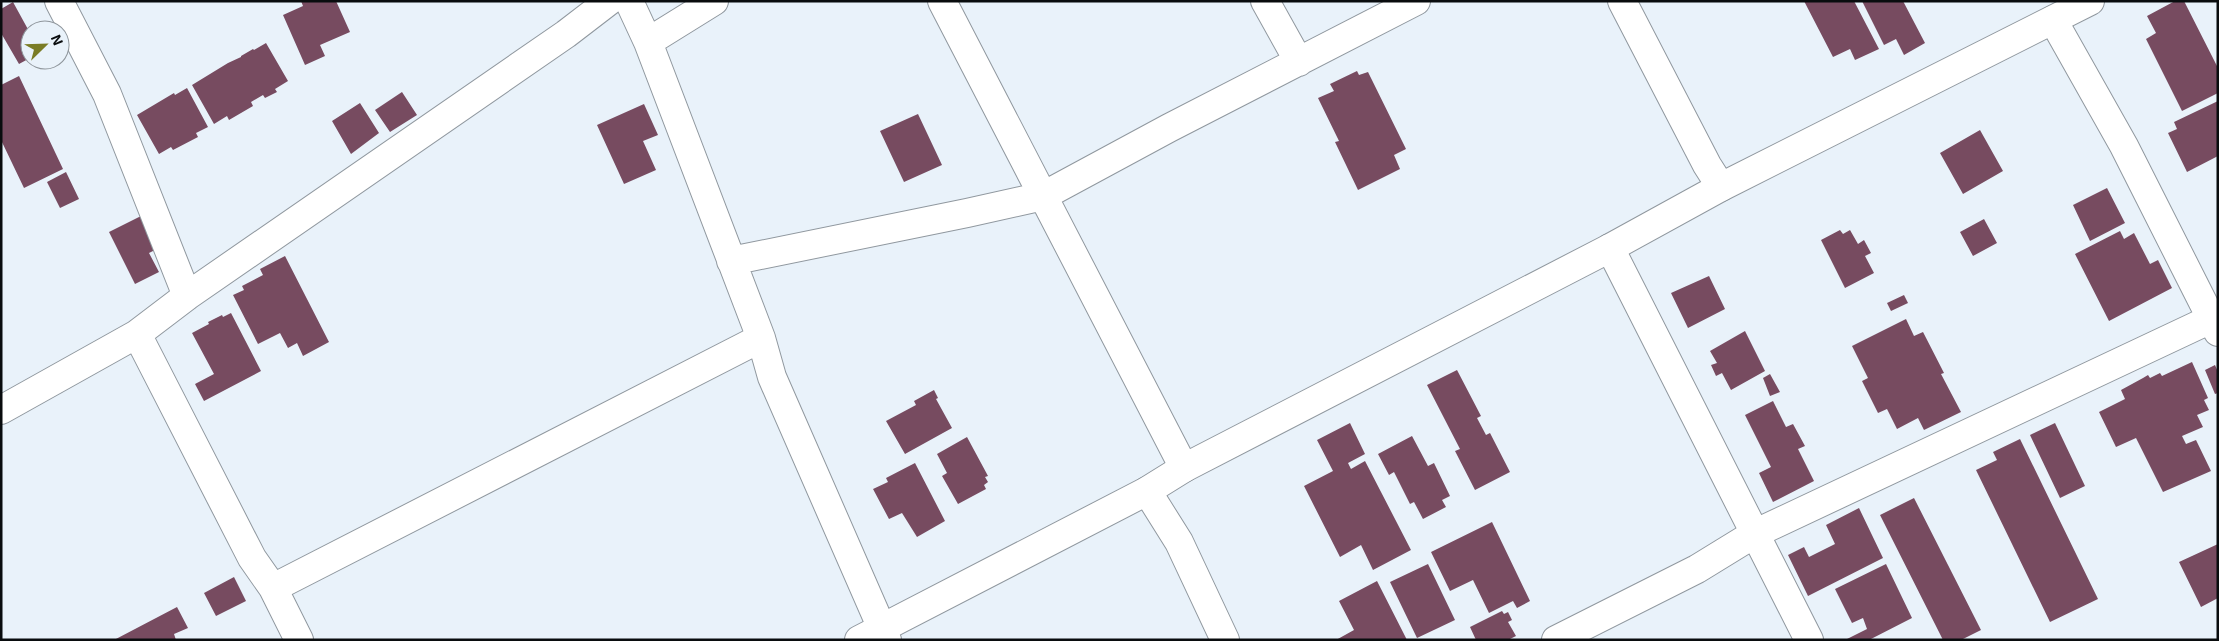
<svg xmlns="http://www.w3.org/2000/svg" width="2219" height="641" font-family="'Exo 2',sans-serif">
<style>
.building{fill:#774b60}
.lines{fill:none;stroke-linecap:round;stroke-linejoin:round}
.street-casing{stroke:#90989f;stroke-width:30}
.secondary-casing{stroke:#90989f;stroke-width:30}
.street{stroke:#fff;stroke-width:28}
.secondary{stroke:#fff;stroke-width:28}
</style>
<rect width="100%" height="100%" fill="#e9f2fa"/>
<path class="building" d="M 301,1 L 336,1 L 350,32 L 320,45 L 325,56 L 305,65 L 283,15 L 303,6 Z
M 1804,1 L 1854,1 L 1879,49 L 1855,60 L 1850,49 L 1833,57 Z
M 1862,1 L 1903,1 L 1925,43 L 1904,55 L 1896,39 L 1884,45 Z
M 2175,1 L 2184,1 L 2218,68 L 2218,93 L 2182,111 L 2146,39 L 2156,33 L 2147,16 Z
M 13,2 L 30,33 L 30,58 L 19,64 L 1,33 L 1,9 Z
M 266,43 L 288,81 L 275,89 L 277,92 L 265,98 L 263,95 L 251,102 L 253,106 L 229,120 L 227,116 L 214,124 L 192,85 L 228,63 L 241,57 L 241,56 L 253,49 L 254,50 Z
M 1357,71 L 1359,75 L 1368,72 L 1406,149 L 1394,155 L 1400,169 L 1358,190 L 1335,142 L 1339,141 L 1318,98 L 1334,91 L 1330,84 Z
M 19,76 L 63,169 L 24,188 L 1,140 L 1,85 Z
M 187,88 L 208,127 L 196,133 L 198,137 L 173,150 L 171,147 L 159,154 L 137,115 L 174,93 L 175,95 Z
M 402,92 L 417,115 L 390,132 L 375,110 Z
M 2218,101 L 2218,156 L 2187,172 L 2168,133 L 2177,129 L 2174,122 Z
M 360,103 L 379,133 L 351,154 L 332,121 Z
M 644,104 L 658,135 L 643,141 L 656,170 L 624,184 L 597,125 Z
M 918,114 L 942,165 L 904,182 L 880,131 Z
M 1980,130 L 2003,171 L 1963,194 L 1940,153 Z
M 66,172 L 79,199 L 60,208 L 47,182 Z
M 2107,188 L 2125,223 L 2090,241 L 2073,205 Z
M 147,213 L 159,248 L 149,253 L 159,272 L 135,284 L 109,232 Z
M 1984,219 L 1997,243 L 1973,256 L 1960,232 Z
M 1840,230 L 1843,234 L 1850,230 L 1858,244 L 1864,240 L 1871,253 L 1865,256 L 1874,273 L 1845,288 L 1821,240 Z
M 2120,231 L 2124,239 L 2134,233 L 2150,264 L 2158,260 L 2172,288 L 2109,321 L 2075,254 Z
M 285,256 L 329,342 L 303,356 L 297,343 L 288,348 L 280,333 L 258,344 L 233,295 L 244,290 L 242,286 L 263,275 L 260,269 Z
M 1709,276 L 1725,309 L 1688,328 L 1671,293 Z
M 1904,295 L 1908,303 L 1891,311 L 1887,303 Z
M 231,313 L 261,371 L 204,401 L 195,384 L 214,374 L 192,333 L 209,324 L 208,322 L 222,315 L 223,317 Z
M 1906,319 L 1914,336 L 1923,332 L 1944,373 L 1941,374 L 1961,412 L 1924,430 L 1918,418 L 1897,429 L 1887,409 L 1878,413 L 1862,381 L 1868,378 L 1852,346 Z
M 1745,331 L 1765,371 L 1731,390 L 1722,373 L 1716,376 L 1711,365 L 1717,363 L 1710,351 Z
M 2192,362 L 2208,398 L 2204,400 L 2209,410 L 2197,415 L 2203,427 L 2182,436 L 2186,444 L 2196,440 L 2211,471 L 2163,492 L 2136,438 L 2116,447 L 2099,412 L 2125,399 L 2121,390 L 2143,378 L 2148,375 L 2150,378 L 2160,373 L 2162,376 Z
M 2215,365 L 2218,372 L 2218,393 L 2215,394 L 2205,370 Z
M 1457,370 L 1481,416 L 1477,418 L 1486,435 L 1490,433 L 1510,472 L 1475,490 L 1455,451 L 1460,449 L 1427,385 Z
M 1770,374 L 1780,392 L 1770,396 L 1763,378 Z
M 934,390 L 938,398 L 936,399 L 952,428 L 905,454 L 886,421 L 916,405 L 914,401 Z
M 1773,401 L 1786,427 L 1793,424 L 1805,446 L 1798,449 L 1814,481 L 1773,502 L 1759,473 L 1771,467 L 1745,415 Z
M 1350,423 L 1365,454 L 1348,463 L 1351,469 L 1365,461 L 1411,550 L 1373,570 L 1361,545 L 1340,557 L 1304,486 L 1333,471 L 1317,440 Z
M 2055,423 L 2085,486 L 2060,498 L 2030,435 Z
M 1412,436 L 1428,466 L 1434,463 L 1450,496 L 1442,500 L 1446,507 L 1423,519 L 1414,502 L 1410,504 L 1394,472 L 1389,475 L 1378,454 Z
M 967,437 L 988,476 L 985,477 L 988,482 L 984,485 L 986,489 L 958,504 L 942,476 L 947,473 L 937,454 Z
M 2020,439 L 2098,599 L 2050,622 L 1976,470 L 1997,460 L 1993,452 Z
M 915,463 L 945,521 L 917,537 L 902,513 L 889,519 L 873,489 L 888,482 L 886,478 Z
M 1914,498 L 1981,630 L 1961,640 L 1943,640 L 1880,515 Z
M 1859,508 L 1883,558 L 1808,596 L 1788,555 L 1804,547 L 1809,557 L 1835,544 L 1826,525 Z
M 1492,522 L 1530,601 L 1517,608 L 1513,601 L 1489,613 L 1473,580 L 1450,591 L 1431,552 Z
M 2218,544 L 2218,598 L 2201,607 L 2179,562 Z
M 1428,564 L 1455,620 L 1417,638 L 1390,582 Z
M 1886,564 L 1912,618 L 1869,640 L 1845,640 L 1867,629 L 1863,618 L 1852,623 L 1835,589 Z
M 234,577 L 246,601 L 216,616 L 204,593 Z
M 1377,581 L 1407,640 L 1336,640 L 1354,630 L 1339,601 Z
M 177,607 L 188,628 L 174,634 L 176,640 L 114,640 Z
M 1502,611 L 1504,614 L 1508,612 L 1512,620 L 1508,622 L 1516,636 L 1508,640 L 1476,640 L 1470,627 Z"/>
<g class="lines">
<defs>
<path id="street" d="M 59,1 L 107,94 L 187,296
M 629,1 L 648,42 L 761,338 L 772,377 L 887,640
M 942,1 L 1184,468
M 1265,1 L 1299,62
M 1622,1 L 1707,165 L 1721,187
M 2053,20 L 2124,146 L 2218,332
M 648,42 L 714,1
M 1610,248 L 1809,640
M 731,261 L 967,213 L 1043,196 L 1169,128 L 1416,1
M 137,334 L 252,558 L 273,588 L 299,640
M 1,410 L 137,334 L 187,296 L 566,34 L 609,1
M 1147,491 L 1179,542 L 1225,640
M 273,588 L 761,338
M 1556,640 L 1697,569 L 1754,534 L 2211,319"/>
<path id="secondary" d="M 859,640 L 1147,491 L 1184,468 L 1610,248 L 1721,187 L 2090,1"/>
</defs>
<use href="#street" class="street-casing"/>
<use href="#secondary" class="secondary-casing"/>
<use href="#street" class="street"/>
<use href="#secondary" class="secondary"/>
</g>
<rect width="2219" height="641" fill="none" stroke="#090c0e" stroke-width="5"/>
<g transform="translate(45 45) rotate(67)"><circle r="24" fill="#e9f2fa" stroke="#8f969c"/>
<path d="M0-4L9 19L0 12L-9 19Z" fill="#7a7c25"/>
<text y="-8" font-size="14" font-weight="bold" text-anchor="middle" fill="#090c0e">N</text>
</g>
</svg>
